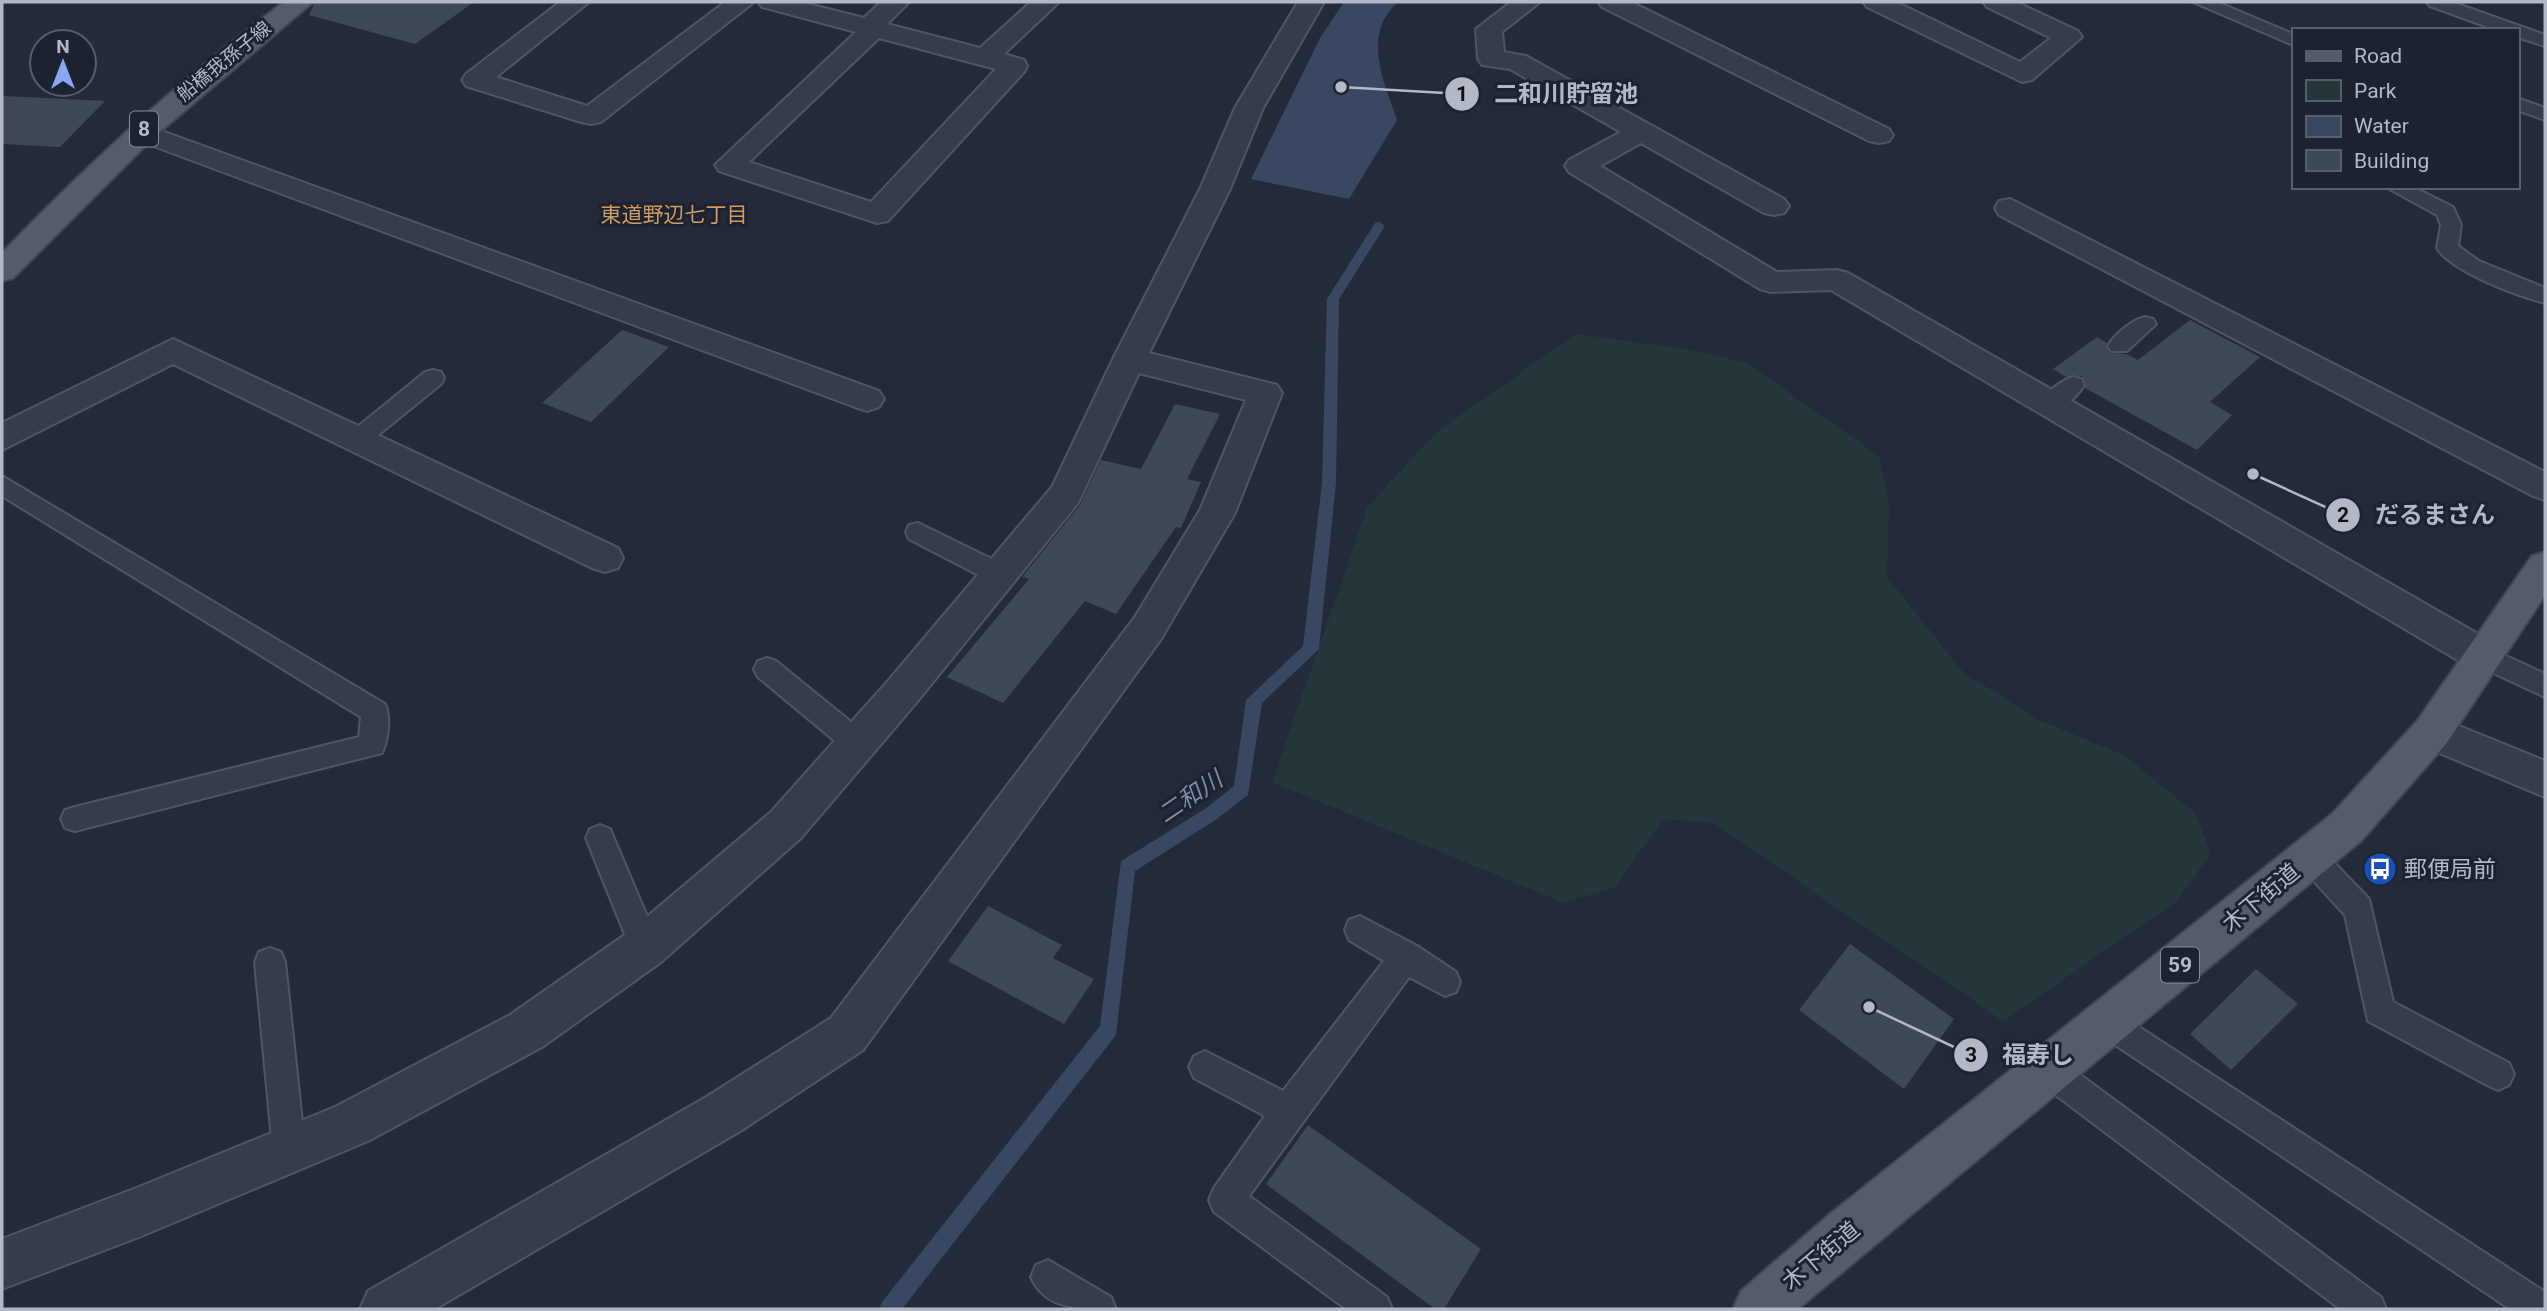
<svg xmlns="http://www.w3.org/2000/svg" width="2547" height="1311" font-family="Roboto,'Noto Sans JP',sans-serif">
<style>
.green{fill:#25363b}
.water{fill:#394763}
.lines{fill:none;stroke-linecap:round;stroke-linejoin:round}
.stream{fill:#394763;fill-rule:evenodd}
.building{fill:#3f4859}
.lane-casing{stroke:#4f5562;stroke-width:4}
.street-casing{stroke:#4f5562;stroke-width:4}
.primary-casing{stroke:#404653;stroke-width:4}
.lane{fill:#363d4a;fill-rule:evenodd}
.street{fill:#363d4a;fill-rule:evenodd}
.primary{fill:#545c6a;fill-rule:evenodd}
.labels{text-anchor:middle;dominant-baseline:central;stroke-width:6;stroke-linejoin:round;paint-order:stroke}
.far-street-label{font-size:19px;fill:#b2b8c6;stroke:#1c222f}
.shield{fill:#1c222f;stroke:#858b99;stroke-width:2}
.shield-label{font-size:21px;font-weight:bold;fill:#b2b8c6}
.far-neighbourhood-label{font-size:21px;fill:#d09c63;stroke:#1c222f}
.poi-label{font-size:23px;fill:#b2b8c6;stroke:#1c222f;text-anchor:start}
.street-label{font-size:23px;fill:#b2b8c6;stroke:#1c222f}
.water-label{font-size:24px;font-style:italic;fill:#7b8cad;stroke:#1c222f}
.leader{fill:none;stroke:#b2b8c6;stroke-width:2.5}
.callout-dot{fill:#b2b8c6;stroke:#1c222f;stroke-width:2.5}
.mark-label{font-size:21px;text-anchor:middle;font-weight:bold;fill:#111}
.callout-label{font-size:24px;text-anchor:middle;font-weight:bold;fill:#b2b8c6;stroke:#1c222f;stroke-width:6;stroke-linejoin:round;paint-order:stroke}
</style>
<rect width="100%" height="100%" fill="#232a3a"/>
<path class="green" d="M 1576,334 L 1693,350 L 1747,363 L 1879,456 L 1889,505 L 1887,577 L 1963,672 L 2039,720 L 2124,755 L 2194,812 L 2211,853 L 2177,901 L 2003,1021 L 1713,823 L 1663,819 L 1615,887 L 1564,903 L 1272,782 L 1368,506 L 1438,431 Z"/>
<path class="water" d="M 1344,2 L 1398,2 C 1361,34 1384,82 1397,120 L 1349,199 L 1251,179 L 1320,38 Z"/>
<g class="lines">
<path class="stream" d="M 1379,222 L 1385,226 L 1339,299 L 1336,483 L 1319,649 L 1262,703 L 1248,795 L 1217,819 L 1135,871 L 1116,1035 L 902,1309 L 879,1309 L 882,1302 L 1100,1026 L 1121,861 L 1205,809 L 1234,786 L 1246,700 L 1303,646 L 1322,483 L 1327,299 L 1375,223 Z"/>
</g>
<path class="building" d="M 315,2 L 474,2 L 415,44 L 309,15 Z
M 2,96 L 27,97 L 105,101 L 60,147 L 2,144 Z
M 2190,320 L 2260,357 L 2210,402 L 2232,415 L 2197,450 L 2085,388 L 2082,376 L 2066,377 L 2053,369 L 2097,337 L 2107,343 L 2109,352 L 2126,354 L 2138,360 Z
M 622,330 L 669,347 L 591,422 L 542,403 Z
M 1175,404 L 1220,414 L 1187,479 L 1201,482 L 1181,528 L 1176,527 L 1116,614 L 1085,601 L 1003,703 L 947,677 L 1029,579 L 1022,577 L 1080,505 L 1101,460 L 1141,469 Z
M 988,906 L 1062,945 L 1053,958 L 1094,979 L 1064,1024 L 948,961 Z
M 1850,944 L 1954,1019 L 1904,1089 L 1799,1010 Z
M 2256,969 L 2298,1004 L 2231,1070 L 2190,1034 Z
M 1308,1125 L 1481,1249 L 1444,1309 L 1435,1309 L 1266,1184 Z"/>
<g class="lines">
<defs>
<path id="lane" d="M 2193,2 L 2217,2 L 2293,34 L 2293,45 Z
M 2427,2 L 2452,2 L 2545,35 L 2545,46 L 2517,37 L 2517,30 L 2496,30 L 2430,6 Z
M 2517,98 L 2545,108 L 2545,120 L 2517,110 Z
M 2386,187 L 2413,187 L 2453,207 L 2461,225 L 2458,246 L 2479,261 L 2545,288 L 2545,303 C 2518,296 2452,272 2437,248 L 2441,225 L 2437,215 Z
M 2145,317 L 2153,319 L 2156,324 L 2127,351 L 2111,351 L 2108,346 C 2115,334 2132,320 2145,317 Z
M 433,370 L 441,372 L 444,378 L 441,384 L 366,445 L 358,447 L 350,445 L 346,439 L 350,433 L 425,372 Z
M 2073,377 L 2081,379 L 2084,385 C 2076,399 2058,414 2042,410 L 2039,404 C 2045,393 2060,381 2073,377 Z
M 2,476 L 385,704 C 391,717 388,740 382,753 L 75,831 L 65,828 L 61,819 L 65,810 L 75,807 L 359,737 L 361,717 L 2,496 Z
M 918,523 L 1008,567 L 1012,574 L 1008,581 L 999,584 L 990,581 L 909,539 L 906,532 L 909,525 Z
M 2485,646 L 2545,674 L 2545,697 L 2476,665 L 2472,657 L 2476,649 Z
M 767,658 L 776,661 L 867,735 L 871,743 L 867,751 L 857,755 L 847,751 L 758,677 L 754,669 L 758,661 Z
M 600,825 L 610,829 L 660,947 L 656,957 L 645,961 L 634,957 L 586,838 L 590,829 Z
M 2310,844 L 2320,848 L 2369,899 L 2393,1002 L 2509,1063 L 2514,1074 L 2509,1085 L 2498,1090 L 2487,1085 L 2368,1021 L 2345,915 L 2300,866 L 2296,857 L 2300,848 Z
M 1360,916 L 1417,946 L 1456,972 L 1460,982 L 1456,992 L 1445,996 L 1409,977 L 1249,1196 L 1387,1297 L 1392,1309 L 1346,1309 L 1214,1212 L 1209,1200 L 1214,1188 L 1265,1116 L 1194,1078 L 1189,1067 L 1194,1056 L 1205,1051 L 1283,1091 L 1384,961 L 1349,940 L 1345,930 L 1349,920 Z
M 270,948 L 281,952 L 285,962 L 305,1150 L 301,1162 L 289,1166 L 277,1162 L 273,1150 L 255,962 L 259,952 Z
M 2110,1008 L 2545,1292 L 2545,1309 L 2510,1309 L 2099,1034 L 2094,1023 L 2099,1012 Z
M 2048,1054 L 2059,1059 L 2381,1297 L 2386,1309 L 2340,1309 L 2037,1081 L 2032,1070 L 2037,1059 Z
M 1048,1260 L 1111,1297 L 1116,1309 C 1084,1309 1045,1311 1031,1277 L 1036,1265 Z"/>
<path id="street" d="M 560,2 L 589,2 L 496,77 L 587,106 L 725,2 L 754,2 L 601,122 L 591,124 L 581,122 L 466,86 L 462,80 L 466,74 Z
M 758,2 L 800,2 L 864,18 L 881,2 L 909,2 L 887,24 L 980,48 L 1031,2 L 1059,2 L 1004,54 L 1024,60 L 1027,66 L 1024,72 L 888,221 L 877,223 L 719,171 L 715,165 L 856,32 L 762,7 ZM 879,38 L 996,69 L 871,202 L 749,162 Z
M 1298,2 L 1324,2 L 1263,108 L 1230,189 L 1149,353 L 1277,385 L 1282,393 L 1235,513 L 1161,639 L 863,1050 L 742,1130 L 435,1309 L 360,1309 L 368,1291 L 708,1096 L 831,1018 L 1135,617 L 1200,510 L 1246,400 L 1139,373 L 1078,503 L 916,703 L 801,838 L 661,962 L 542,1047 L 368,1141 L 139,1237 L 2,1289 L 2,1239 L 139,1187 L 335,1107 L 510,1015 L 629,932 L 771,812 L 888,681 L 1052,487 L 1113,359 L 1200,189 L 1235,108 Z
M 1511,2 L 1540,2 L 1502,32 L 1504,52 L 1526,56 L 1784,199 L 1789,206 L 1784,213 L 1774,215 L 1764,213 L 1641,143 L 1600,166 L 1777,272 L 1837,270 L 1848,273 L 2499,646 L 2504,657 L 2499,668 L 2485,673 L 2471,668 L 1831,290 L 1771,292 L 1760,289 L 1569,172 L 1565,166 L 1569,160 L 1621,132 L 1510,69 L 1482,65 L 1478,59 L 1476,29 Z
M 1598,2 L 1631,2 L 1889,129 L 1893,135 L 1889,141 L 1879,143 L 1869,141 L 1602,7 Z
M 1863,2 L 1896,2 L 2020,62 L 2051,38 L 1987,7 L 1983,2 L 2016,2 L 2078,31 L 2082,37 L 2032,80 L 2022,82 L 1867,7 Z
M 142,124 L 879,391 L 884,399 L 879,407 L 867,411 L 855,407 L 132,138 L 128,132 L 132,126 Z
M 2010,199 L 2545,472 L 2545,500 L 2533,496 L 1999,215 L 1995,208 L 1999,201 Z
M 173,339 L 618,548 L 623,558 L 618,568 L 605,572 L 592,568 L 173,364 L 2,450 L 2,423 Z
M 2432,715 L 2545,761 L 2545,797 L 2418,744 L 2412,732 L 2418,720 Z"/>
<path id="primary" d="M 284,2 L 313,2 L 155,136 L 13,278 L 2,281 L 2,253 C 90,162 182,77 284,2 Z
M 2545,552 L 2545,595 L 2446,744 L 2362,840 L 1798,1309 L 1733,1309 L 1741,1291 L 1830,1214 L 2332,814 L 2418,720 L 2532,556 Z"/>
</defs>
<use href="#lane" class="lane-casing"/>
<use href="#street" class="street-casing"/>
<use href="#primary" class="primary-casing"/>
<use href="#lane" class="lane"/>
<use href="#street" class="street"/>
<use href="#primary" class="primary"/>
</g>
<defs>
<symbol id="bus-disc" viewBox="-11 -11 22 22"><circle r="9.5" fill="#1a4fb4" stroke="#1c222f"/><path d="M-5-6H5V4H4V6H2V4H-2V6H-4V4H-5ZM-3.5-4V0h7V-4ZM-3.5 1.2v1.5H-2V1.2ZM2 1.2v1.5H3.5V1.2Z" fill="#fff"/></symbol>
</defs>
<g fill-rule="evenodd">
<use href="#bus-disc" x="2361" y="850" width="38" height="38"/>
</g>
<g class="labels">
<g class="far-street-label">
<text transform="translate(224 61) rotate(-39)">船橋我孫子線</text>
</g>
<g class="shield">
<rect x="130" y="111.5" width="28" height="35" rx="5"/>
<rect x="2161" y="947.5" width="38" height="35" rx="5"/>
</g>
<g class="shield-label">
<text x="144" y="129">8</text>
<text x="2180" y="965">59</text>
</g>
<g class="far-neighbourhood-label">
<text x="674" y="215">東道野辺七丁目</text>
</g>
<g class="poi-label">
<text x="2404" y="869">郵便局前</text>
</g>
<g class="street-label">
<text transform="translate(2261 898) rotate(-40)">木下街道</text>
<text transform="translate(1821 1256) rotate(-40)">木下街道</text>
</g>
<g class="water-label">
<text transform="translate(1190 797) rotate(-34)">二和川</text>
</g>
</g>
<path class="leader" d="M1341 87L1462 94M2253 474L2343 515M1869 1007L1971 1055"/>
<g class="callout-dot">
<circle cx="1341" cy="87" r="7"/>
<circle cx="2253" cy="474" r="7"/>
<circle cx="1869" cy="1007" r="7"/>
<circle cx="1462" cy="94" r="18"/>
<circle cx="2343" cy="515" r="18"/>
<circle cx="1971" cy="1055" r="18"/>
</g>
<g class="mark-label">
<text x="1462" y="101">1</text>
<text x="2343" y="522">2</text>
<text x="1971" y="1062">3</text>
</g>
<g class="callout-label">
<text x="1566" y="102">二和川貯留池</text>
<text x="2435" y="523">だるまさん</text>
<text x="2038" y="1063">福寿し</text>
</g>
<rect width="2547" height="1311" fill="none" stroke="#b2b8c6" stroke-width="7"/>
<rect x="2292" y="28" width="228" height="161" fill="#1c222f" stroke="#585e6b" stroke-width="2"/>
<rect x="2306" y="51" width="35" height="10" fill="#545c6a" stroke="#585e6b" stroke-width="2"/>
<text x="2354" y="63" font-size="21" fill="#b2b8c6">Road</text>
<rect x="2306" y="80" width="35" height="21" fill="#25363b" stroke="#585e6b" stroke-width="2"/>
<text x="2354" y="98" font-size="21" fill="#b2b8c6">Park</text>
<rect x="2306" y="116" width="35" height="21" fill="#394763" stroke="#585e6b" stroke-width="2"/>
<text x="2354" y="133" font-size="21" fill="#b2b8c6">Water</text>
<rect x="2306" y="150" width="35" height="21" fill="#3f4859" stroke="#585e6b" stroke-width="2"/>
<text x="2354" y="168" font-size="21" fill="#b2b8c6">Building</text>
<g transform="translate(63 63)"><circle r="33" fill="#1c222f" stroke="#585e6b" stroke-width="2"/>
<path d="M0-5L12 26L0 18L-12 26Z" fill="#89a8f4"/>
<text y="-10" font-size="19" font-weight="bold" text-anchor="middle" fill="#b2b8c6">N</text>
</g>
</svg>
